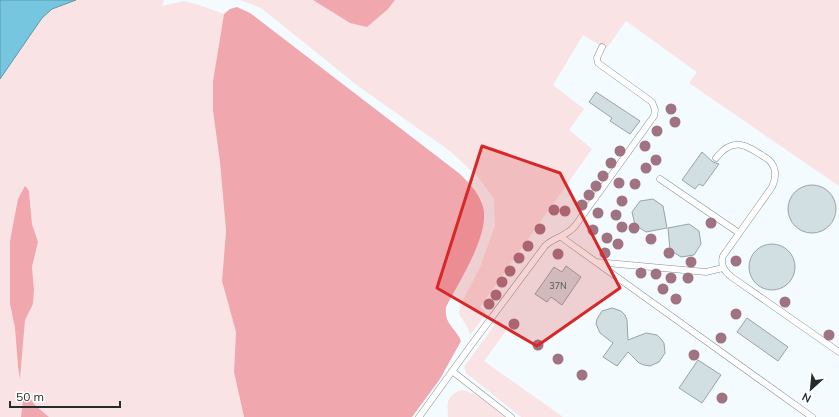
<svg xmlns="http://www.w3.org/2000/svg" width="839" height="417" font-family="Mulish,sans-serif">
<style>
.green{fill:#f9e3e4;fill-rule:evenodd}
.forest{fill:#f0a7ad}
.water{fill:#75c6de;stroke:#5d98a9}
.building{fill:#d1dee2;stroke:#98a4a8}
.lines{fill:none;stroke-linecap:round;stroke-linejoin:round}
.service-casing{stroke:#848f93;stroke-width:7}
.service{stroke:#fff;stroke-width:6}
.tree{fill:#a07382}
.marked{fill:#d62828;fill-opacity:0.2;stroke:#d62828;stroke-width:3;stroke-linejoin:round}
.labels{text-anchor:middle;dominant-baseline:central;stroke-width:3;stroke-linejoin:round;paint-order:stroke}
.number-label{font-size:9px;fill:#51585a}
</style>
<rect width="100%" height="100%" fill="#f4fbfe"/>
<path class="green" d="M 76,0 L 164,0 L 162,6 L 184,1 L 202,6 L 224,14 L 213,81 L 213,111 L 220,162 L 226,231 L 222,281 L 236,332 L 234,372 L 244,417 L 49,417 L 36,406 L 24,392 L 21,417 L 0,417 L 0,79 L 42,18 L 51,9 ZM 29,191 L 32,224 L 38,243 L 32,267 L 34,290 L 33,304 L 25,319 L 20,377 L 18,367 L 15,328 L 10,304 L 10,241 Z
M 240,0 L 313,0 L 350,23 L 388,9 L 395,0 L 839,0 L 839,186 L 689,83 L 697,72 L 626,21 L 606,49 L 583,35 L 553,85 L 584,109 L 569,130 L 592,149 L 480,307 L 487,313 L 470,335 L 468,328 L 459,314 L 460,306 L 480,267 L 495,226 L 494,199 L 479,178 L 450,151 L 358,86 L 261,8 Z
M 498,320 L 508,328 L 484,361 L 563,417 L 521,417 L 466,373 L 464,367 Z
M 461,390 C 478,392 491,407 505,417 L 448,417 C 447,403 446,396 461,390 Z"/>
<path class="forest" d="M 313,0 L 395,0 L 388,9 L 367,27 L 350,23 Z
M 237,7 L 250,13 L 460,174 C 469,183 478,192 482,204 C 493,231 458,283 446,307 C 444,325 456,328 461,341 L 440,379 L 412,417 L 244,417 L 234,372 L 236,332 L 222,281 L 226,231 L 220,162 L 213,111 L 213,81 L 224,14 L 230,9 Z
M 25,186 L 29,191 L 32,224 L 38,242 L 32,267 L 34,290 L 33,304 L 25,320 L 20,379 L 18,367 L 15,328 L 10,304 L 10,241 L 18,199 Z
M 24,391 L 36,406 L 49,417 L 21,417 Z"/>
<path class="water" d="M 0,0 L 76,0 L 52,9 L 42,18 L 0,79 Z"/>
<path class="building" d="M 596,92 L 640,121 L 630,134 L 610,121 L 612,118 L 589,102 Z
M 702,152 L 713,162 L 719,164 L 703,186 L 699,184 L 695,189 L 682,180 Z
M788 209a24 24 0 1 1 48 0a24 24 0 1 1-48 0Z
M 653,199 L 663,206 L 667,228 L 646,232 L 635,225 L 632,212 L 640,201 Z
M 689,224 L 699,231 L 701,244 L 694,255 L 681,257 L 670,250 L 668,228 Z
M749 267a23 23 0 1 1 46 0a23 23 0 1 1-46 0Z
M 566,266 L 581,277 L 562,305 L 551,297 L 547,302 L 535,294 L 554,267 L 562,272 Z
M 612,308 L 621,311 L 625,315 L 627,320 L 628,340 L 646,333 L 657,335 L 661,339 L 664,343 L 665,353 L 659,362 L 650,366 L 644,365 L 639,363 L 628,352 L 617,366 L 603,357 L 613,343 L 600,333 L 596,324 L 597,319 L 602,311 Z
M 747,318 L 788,347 L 778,361 L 737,332 Z
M 698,360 L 721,375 L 702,403 L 679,388 Z"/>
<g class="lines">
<defs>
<path id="service" d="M 716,158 C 735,134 749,147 769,160 C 777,168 776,178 772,187 L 723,256 C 720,266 725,272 733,278 L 839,352
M 660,179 L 739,233
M 561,237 L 812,417
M 596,262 L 706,272 L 723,268
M 452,371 L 511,417
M 419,417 L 469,348 L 545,246 C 554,237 566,237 575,226 L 654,116 L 655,110 L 652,102 L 598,63 L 597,58 L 602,47"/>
</defs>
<use href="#service" class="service-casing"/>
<use href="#service" class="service"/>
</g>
<g class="tree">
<circle cx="671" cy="109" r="5.5"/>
<circle cx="675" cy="122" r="5.5"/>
<circle cx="657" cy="131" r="5.5"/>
<circle cx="645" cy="146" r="5.5"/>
<circle cx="620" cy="151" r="5.5"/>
<circle cx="656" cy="160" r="5.5"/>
<circle cx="611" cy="163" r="5.5"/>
<circle cx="646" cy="168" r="5.5"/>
<circle cx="603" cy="176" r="5.5"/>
<circle cx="619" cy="183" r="5.5"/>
<circle cx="635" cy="184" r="5.5"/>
<circle cx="596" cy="186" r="5.5"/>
<circle cx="589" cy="195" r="5.5"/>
<circle cx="622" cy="201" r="5.5"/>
<circle cx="582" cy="205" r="5.5"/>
<circle cx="554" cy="210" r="5.5"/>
<circle cx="565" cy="211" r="5.5"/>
<circle cx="598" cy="213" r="5.5"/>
<circle cx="616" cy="215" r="5.5"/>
<circle cx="711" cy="223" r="5.5"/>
<circle cx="622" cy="227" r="5.5"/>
<circle cx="634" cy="228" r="5.5"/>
<circle cx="540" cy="229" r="5.5"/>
<circle cx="593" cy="230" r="5.5"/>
<circle cx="607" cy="238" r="5.5"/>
<circle cx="651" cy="239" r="5.5"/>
<circle cx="618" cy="244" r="5.5"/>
<circle cx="528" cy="246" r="5.5"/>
<circle cx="605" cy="253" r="5.5"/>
<circle cx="669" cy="253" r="5.5"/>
<circle cx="558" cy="254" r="5.5"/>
<circle cx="519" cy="258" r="5.5"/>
<circle cx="736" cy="261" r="5.5"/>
<circle cx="691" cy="262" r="5.5"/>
<circle cx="510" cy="271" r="5.5"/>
<circle cx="641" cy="273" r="5.5"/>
<circle cx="656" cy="274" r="5.5"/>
<circle cx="671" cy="278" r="5.5"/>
<circle cx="688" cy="278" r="5.5"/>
<circle cx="502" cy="282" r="5.5"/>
<circle cx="663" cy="289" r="5.5"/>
<circle cx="496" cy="295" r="5.5"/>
<circle cx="676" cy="299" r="5.5"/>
<circle cx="785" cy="302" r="5.5"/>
<circle cx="489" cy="304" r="5.5"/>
<circle cx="736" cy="314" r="5.5"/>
<circle cx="514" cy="324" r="5.5"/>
<circle cx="829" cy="335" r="5.5"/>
<circle cx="721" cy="338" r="5.5"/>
<circle cx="538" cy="345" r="5.5"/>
<circle cx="694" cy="355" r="5.5"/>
<circle cx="558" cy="359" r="5.5"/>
<circle cx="582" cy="375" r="5.5"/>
<circle cx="722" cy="398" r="5.5"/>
</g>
<path class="marked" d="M 482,146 L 560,173 L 620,288 L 537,346 L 437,288 Z"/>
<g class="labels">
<g class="number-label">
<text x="558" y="285">37N</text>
</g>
</g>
<g transform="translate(811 389) rotate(207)" stroke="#ffffff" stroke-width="3" paint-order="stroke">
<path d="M0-3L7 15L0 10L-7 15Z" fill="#262b2c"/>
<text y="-6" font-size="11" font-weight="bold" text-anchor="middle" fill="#262b2c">N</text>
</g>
<path d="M10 401v6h110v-6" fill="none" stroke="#262b2c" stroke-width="2"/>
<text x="16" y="401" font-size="12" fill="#262b2c" stroke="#ffffff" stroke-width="3" paint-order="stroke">50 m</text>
</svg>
